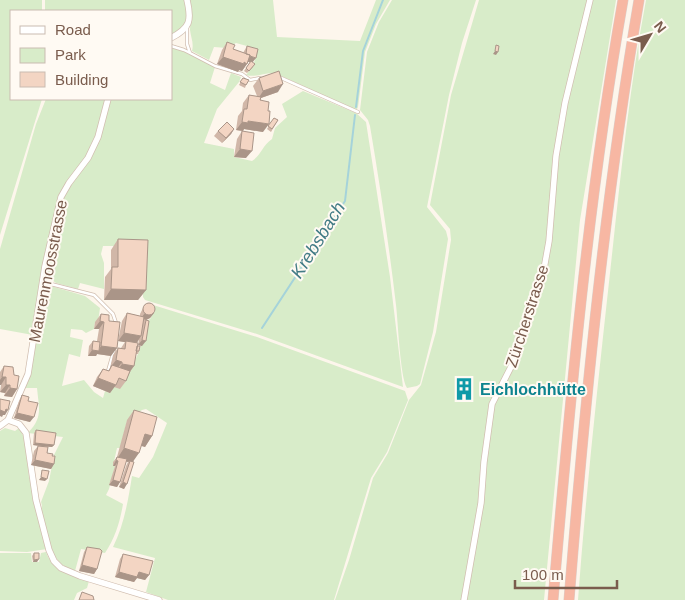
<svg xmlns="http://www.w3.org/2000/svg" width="685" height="600" font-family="Helvetica,sans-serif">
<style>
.green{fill:#d8ecc9}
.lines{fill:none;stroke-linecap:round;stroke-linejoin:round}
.stream{stroke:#a5d3da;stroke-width:2}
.lane-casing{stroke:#d1beb0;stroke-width:4}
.street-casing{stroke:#d1beb0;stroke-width:7}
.highway-casing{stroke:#dad1cd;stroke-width:11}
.lane{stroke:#fff;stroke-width:2.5}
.street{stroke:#fff;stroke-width:5.5}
.highway{stroke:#f7b7a3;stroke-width:10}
.wall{fill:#d1b7a8}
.shaded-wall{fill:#aa9588}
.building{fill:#f3d5c3;stroke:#aa9588}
.labels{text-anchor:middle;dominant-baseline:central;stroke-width:4;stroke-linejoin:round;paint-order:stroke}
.street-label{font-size:16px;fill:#7a5c4d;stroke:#fffaf3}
.culture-label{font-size:16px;font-weight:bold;fill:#0d838f;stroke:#fffaf3;text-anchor:start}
.water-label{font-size:18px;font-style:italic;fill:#437c86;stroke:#fffaf3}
</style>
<rect width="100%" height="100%" fill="#fdf6ec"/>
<path class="green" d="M 0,0 L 42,0 L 42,11 L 11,11 L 11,99 L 42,99 L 0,235 Z
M 45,0 L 186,0 C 191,18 186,26 171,36 L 171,11 L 45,11 Z
M 190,0 L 273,0 L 277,37 L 360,41 L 376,0 L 390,0 L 376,24 L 365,52 L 358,107 L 357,109 L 354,110 L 275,73 C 264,72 257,78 246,75 C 253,67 258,59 254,48 L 236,43 L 227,48 L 214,47 L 209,60 L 192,51 C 194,43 191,38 190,30 C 190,19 193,11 190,0 Z
M 392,0 L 476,0 L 462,43 L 449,95 L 427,207 L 446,231 L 448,239 L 433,332 L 420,384 L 417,386 L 407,388 C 400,377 398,321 396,305 C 389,245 380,186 370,126 L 368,120 L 360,110 L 367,52 L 379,22 Z
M 479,0 L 616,0 L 580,220 L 544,600 L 335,600 L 349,560 L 373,478 L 388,453 L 409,400 L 421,385 L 436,332 L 451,240 L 450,229 L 430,205 L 451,95 Z
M 646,0 L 685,0 L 685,600 L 578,600 C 586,491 598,382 610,273 C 620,182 629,90 646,0 Z
M 171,48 L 181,50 L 215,67 L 210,83 L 225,90 L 231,73 L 241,77 L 239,82 L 217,109 L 204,143 L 234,149 L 234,157 L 252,161 C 262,154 262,146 272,139 L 275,128 L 287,117 L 282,104 L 303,91 L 356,113 L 366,122 L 390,277 L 403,387 L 257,334 L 145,300 L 143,297 L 144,246 L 103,246 L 101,254 L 104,263 L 104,289 L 80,283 L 78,289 L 56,283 L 48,277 L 47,272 L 49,256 L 65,193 L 85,166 L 109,99 L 171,99 Z
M 46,99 L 106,99 L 96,137 L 91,144 L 87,157 L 60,195 L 33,335 L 0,329 L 0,249 L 36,124 Z
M 46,286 L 51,286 L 85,296 L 100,308 L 98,322 L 95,322 L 94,329 L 86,333 L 82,330 L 71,329 L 70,337 L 83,340 L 80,357 L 69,354 L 62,386 L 84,380 L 94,392 L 103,398 L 105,391 L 110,393 C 114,384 121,378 128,370 C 140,356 143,340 146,322 L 151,318 L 153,305 L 257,337 L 405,391 L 408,400 L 387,452 L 371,478 L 334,600 L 168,600 L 146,592 L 155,558 L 113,547 C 124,525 128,501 132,476 L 139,478 L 153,457 L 167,423 L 146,409 L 142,410 L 127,421 L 120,448 L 117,448 L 113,466 L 115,466 L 109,489 L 106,495 L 123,504 C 120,522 115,538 105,553 L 81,549 L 75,571 C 54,565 50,547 45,528 C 44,524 41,518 41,513 C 41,508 43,507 41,502 L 49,481 L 54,455 L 63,437 L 28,433 C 43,417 39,409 37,388 L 24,388 L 42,296 Z
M 5,428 L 15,431 L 19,428 L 25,439 L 29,477 L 47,549 L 27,552 L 0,551 L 0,431 Z
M 46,552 C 52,570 71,576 89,581 L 87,588 L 77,593 L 74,600 L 0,600 L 0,553 L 31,553 L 32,562 L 39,562 L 41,553 Z"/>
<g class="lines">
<path class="stream" d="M 356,107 L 363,51 L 383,0
M 262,328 L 345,201 L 355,115"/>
<defs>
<path id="lane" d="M 171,46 L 184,50 L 190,53 L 187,44 L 187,27
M 190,53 L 215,66 L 242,74 L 250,80 L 260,78
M 279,77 L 358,112
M 43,282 L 94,295 L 113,314 L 116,323
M 108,371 L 114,350"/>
<path id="street" d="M 171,38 C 190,28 192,21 187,0
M 8,420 L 28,374 L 45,266 L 61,197 L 69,183 L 88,158 L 98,137 L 108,99
M 8,420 L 19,424 L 26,433 L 36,500 L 49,550 L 54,561 L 61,568 L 80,576 L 159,600
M 0,426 L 8,420
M 464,600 L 481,503 L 484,462 L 492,404 L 513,363 L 529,314 L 542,280 L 549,241 L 556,156 L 565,103 L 590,0"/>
<path id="highway" d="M 553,600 C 570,399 588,199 623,0
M 569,600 C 585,399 605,199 639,0"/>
</defs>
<use href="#lane" class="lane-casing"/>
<use href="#street" class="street-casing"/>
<use href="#highway" class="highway-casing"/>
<use href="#lane" class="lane"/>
<use href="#street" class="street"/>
<use href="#highway" class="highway"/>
</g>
<path class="wall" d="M 227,42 L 233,49 L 243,53 L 247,46 L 253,62 L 253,67 L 247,73 L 244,71 L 250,62 L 248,62 L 242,71 L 239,70 L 238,72 L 217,64 L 222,50 Z
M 243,78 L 246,85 L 245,88 L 239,85 Z
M 259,78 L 278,92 L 261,98 L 263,132 L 244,129 L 243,131 L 246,158 L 234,157 L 237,139 L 242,131 L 236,130 L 238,116 L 242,111 L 243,103 L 249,95 L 257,96 L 253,86 Z
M 274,118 L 278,120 L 271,132 L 267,129 Z
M 234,129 L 231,134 L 222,143 L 214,136 L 218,131 Z
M 118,239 L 146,290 L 138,300 L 104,300 L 105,277 L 111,269 L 111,250 Z
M 145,304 L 154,313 L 150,318 L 146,320 L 142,346 L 138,345 L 139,339 L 137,343 L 139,351 L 138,354 L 136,354 L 134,366 L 130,372 L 126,381 L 120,389 L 114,387 L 110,393 L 93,386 L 97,377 L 103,369 L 108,371 L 110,368 L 113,355 L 118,348 L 121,348 L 125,342 L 118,341 L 122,321 L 127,313 L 140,316 L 140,314 Z
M 101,314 L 109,321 L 111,356 L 97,354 L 96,356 L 88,356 L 89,346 L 93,341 L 97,341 L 99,329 L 94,329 L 95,322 Z
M 4,366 L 14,375 L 17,389 L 12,397 L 4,396 L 5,393 L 0,392 L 1,385 L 0,385 L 0,372 Z
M 465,377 L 470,389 L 466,395 L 459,394 L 461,382 Z
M 22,395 L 28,401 L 30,422 L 14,418 L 19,401 Z
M 134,410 L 152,436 L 145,447 L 141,446 L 133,461 L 124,489 L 119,487 L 126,466 L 128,462 L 126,461 L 120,482 L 117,487 L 109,485 L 115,466 L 113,466 L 113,462 L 117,457 L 127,420 Z
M 36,430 L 54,445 L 52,447 L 48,447 L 47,453 L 52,456 L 54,464 L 51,469 L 31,465 L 34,451 L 38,446 L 33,445 L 34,433 Z
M 87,547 L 97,569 L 94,574 L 79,571 L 84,552 Z
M 34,553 L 37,562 L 33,562 L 32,556 Z
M 123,554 L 149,575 L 145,580 L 137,578 L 134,582 L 115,577 L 120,559 Z"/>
<path class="shaded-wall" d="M 495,51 L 498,52 L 496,55 L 493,54 Z
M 246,55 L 256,58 L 252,63 L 242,60 Z
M 223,57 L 244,62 L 247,64 L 242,71 L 239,70 L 238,72 L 217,64 Z
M 283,84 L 278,92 L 258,99 L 263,91 Z
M 248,121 L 269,124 L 263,132 L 244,129 L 243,131 L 236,130 L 242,122 Z
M 234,129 L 231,134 L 222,143 L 226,138 Z
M 240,149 L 252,151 L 246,158 L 234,157 Z
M 111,289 L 146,290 L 138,300 L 104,300 Z
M 145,313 L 154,313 L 150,318 L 146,320 L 141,318 Z
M 100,321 L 104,322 L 99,329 L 94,329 Z
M 124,333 L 141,336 L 136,344 L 118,341 Z
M 142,340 L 146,341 L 142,346 L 138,345 Z
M 101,346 L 117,348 L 111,356 L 97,354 L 96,356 L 88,356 L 92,350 L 98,351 Z
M 116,360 L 122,362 L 117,369 L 110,368 Z
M 122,364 L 134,366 L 128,374 L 116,372 Z
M 2,377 L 6,377 L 1,385 L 0,385 L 0,380 Z
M 98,378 L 116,385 L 110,393 L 93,386 Z
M 6,385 L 10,385 L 5,393 L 0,392 Z
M 10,388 L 17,389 L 12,397 L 4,396 Z
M 463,388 L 470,389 L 466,395 L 459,394 Z
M 6,409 L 8,410 L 5,415 L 3,415 L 2,417 L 0,416 L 0,410 Z
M 17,413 L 34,417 L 30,422 L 14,418 Z
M 145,434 L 152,436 L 145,447 L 137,444 Z
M 35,443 L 54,445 L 52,447 L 33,445 Z
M 124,448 L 139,453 L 132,463 L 130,461 L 128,462 L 117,459 Z
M 35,460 L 54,464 L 51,469 L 31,465 Z
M 116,460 L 118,461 L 115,466 L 113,466 Z
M 41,477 L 47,479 L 45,481 L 39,480 Z
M 113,480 L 120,482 L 117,487 L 109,485 Z
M 123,482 L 127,484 L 124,489 L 119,487 Z
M 39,559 L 37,562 L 33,562 L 34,560 Z
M 82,565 L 97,569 L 94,574 L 79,571 Z
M 119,572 L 139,572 L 149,575 L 145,580 L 137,578 L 134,582 L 115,577 Z"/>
<path class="building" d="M 227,42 L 235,45 L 233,49 L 250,55 L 247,64 L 244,62 L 244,64 L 223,57 Z
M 496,45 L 499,46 L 498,52 L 495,51 Z
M 247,46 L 258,49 L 256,58 L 250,56 L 250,55 L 246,54 Z
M 251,61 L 255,64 L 249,71 L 246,68 Z
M 279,71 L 283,84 L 263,91 L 259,78 Z
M 243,78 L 249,80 L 246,85 L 240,82 Z
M 249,95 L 261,97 L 260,100 L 269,102 L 268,111 L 270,111 L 269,124 L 248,121 L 248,123 L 242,122 L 244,109 L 247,109 Z
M 274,118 L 278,120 L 272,129 L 268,126 Z
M 227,122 L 234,129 L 226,138 L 218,131 Z
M 242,131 L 254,133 L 252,151 L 240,149 Z
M 118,239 L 148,240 L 146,290 L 111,289 L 112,267 L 118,267 Z
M143 309a6 6 0 1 1 12 0a6 6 0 1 1-12 0Z
M 127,313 L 144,317 L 141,336 L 124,333 Z
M 101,314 L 109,315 L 109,321 L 120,322 L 117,348 L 101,346 L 104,322 L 100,321 Z
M 146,320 L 149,321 L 146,341 L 142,340 Z
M 93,341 L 100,342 L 99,351 L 92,350 Z
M 126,341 L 138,343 L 134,366 L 122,364 L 122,362 L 116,360 L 118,348 L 125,349 Z
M 137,346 L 140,346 L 139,351 L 136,351 Z
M 112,365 L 130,371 L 126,381 L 119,378 L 116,385 L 98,378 L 103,369 L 109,371 Z
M 4,366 L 13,367 L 14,375 L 19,376 L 17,389 L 10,388 L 10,385 L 6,385 L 6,377 L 2,377 Z
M 465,377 L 472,378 L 470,389 L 463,388 Z
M 22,395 L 29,397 L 28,401 L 38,403 L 34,417 L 17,413 Z
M 0,399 L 10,401 L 8,410 L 6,409 L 5,412 L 0,410 Z
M 134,410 L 157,417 L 152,436 L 145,434 L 139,453 L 124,448 Z
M 36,430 L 56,433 L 54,445 L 35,443 Z
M 38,446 L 48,447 L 47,453 L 53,454 L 52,456 L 55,456 L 54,464 L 35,460 Z
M 117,457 L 127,459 L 120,482 L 113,480 L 118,461 L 116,460 Z
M 130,461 L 134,462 L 127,484 L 123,482 Z
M 42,470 L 49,471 L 47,479 L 41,477 Z
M 87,547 L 100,549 L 102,551 L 97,569 L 82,565 Z
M 34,553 L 39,553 L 39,559 L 34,560 Z
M 123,554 L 153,561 L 149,575 L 139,572 L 137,577 L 119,572 Z
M 82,592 L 93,596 L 94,600 L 79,600 Z"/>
<defs>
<symbol id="building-bare" viewBox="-9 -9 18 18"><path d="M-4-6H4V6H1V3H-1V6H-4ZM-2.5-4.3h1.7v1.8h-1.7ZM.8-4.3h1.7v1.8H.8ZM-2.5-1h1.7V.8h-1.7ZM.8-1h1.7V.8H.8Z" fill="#0f9aa8" stroke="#fffaf3" stroke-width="2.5" paint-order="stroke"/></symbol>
</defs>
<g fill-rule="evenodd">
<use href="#building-bare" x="448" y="373" width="32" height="32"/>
</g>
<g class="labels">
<g class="street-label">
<text transform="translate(48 271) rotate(-79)">Maurenmoosstrasse</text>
<text transform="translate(527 316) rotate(-72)">Zürcherstrasse</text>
</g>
<g class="culture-label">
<text x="480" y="389">Eichlochhütte</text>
</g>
<g class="water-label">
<text transform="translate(318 240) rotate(-58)">Krebsbach</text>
</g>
</g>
<rect x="10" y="10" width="162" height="90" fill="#fffaf3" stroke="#cabbb1"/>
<rect x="20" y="26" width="25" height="8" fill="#ffffff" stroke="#cabbb1"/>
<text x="55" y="35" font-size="15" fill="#7a5c4d">Road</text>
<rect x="20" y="48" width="25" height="15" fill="#d8ecc9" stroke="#cabbb1"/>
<text x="55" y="60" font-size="15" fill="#7a5c4d">Park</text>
<rect x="20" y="72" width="25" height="15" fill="#f3d5c3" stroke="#cabbb1"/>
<text x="55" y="85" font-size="15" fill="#7a5c4d">Building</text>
<g transform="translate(650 35) rotate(52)" stroke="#fffaf3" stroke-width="4" paint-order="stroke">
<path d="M0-4L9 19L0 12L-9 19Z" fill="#7a5c4d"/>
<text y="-8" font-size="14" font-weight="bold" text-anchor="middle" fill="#7a5c4d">N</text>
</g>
<path d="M515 580v8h102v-8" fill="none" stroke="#7a5c4d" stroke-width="2.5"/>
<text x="522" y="580" font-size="15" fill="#7a5c4d" stroke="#fffaf3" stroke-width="4" paint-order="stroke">100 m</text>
</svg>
